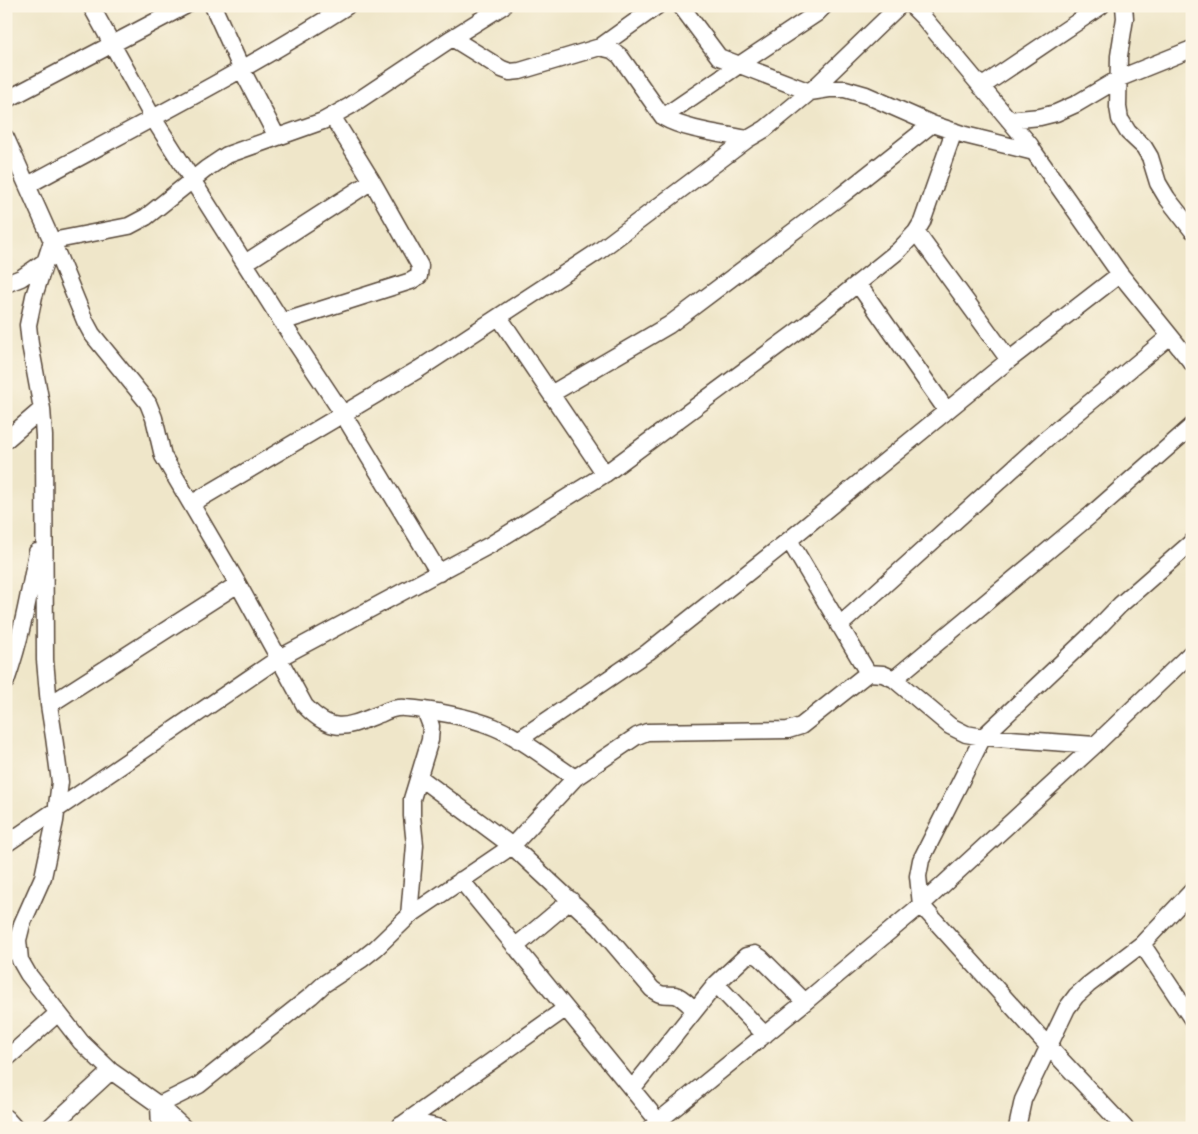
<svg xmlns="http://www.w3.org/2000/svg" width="1198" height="1134" font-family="Delius,sans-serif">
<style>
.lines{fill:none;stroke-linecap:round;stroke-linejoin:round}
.minor-casing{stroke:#564638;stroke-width:19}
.minor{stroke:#fff;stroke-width:16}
</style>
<rect width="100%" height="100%" fill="#fcf5e5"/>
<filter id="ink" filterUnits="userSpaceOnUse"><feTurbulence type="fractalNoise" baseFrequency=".02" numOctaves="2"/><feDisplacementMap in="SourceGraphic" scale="10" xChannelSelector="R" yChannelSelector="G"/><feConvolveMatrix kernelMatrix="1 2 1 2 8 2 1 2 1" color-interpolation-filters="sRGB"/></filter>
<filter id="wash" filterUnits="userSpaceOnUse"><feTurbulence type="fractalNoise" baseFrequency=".0096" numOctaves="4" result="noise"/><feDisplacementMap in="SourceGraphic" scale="20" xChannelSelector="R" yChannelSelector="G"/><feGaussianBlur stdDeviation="1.12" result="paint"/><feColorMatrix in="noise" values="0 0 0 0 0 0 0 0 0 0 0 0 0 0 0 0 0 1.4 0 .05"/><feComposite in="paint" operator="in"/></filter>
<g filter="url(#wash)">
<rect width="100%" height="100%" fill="#efe6c9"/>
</g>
<g filter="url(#ink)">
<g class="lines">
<defs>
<path id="minor" d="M 91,6 L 153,118 L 282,322 L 343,414 L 439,573
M 213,6 L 242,70 L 277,137
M 681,6 L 719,57 L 810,92 L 899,6
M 1124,6 L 1125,18 L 1119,56 L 1118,107 L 1120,119 L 1128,132 L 1144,147 L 1150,157 L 1158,183 L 1167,198 L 1192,230
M 452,38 L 503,6
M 600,47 L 657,6
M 981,87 L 1101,6
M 6,100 L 185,6
M 663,117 L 739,65 L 817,13 L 824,6
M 1009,120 L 1040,117 L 1056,113 L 1076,104 L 1120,78 L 1192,49
M 6,138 L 52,241 L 34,296 L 28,325 L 30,344 L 42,409 L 44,436 L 45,660 L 49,705 L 54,737 L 60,782 L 55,821 L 43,877 L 22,924 L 18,940 L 20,960 L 28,974 L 81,1042 L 111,1071 L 159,1105 L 184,1128
M 1034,152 L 1120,274 L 1192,363
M 28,185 C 135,127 244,72 347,6
M 916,232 L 1009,360
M 245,263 L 372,181
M 6,284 L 21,278 L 44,262
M 858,284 L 947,411
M 499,317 L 605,474
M 282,322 L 411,281 L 419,276 L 420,266 L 372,181 L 332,116
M 551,394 L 669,325 L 842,195 L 932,124
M 6,440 L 42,409
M 191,504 L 419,369 L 599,251 L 748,139
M 789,540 L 868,673
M 839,626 L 1047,438 L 1170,336
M 894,679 L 1092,514 L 1192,426
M 6,681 C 21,639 29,595 37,552
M 49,705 L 238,584
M 518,740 L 648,652 L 789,540 L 1009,360 L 1120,274
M 419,777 L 512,846 L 600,928 L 652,989 C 662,997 664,994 675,995 C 683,997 689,1005 695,1010
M 575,778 C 549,761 523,739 494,727 C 470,717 432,710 405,708 C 397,707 388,710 380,714 C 346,727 333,735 305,706 L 238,584 L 163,456 L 154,418 L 148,403 L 92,334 L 85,321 L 52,241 L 129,226 L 146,217 L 206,169 L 227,155 L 323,121 L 350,106 L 452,38 L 502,69 L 510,72 L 520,71 L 600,47 L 612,50 L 620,56 L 663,117 C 685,130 723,134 748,139 L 765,129 L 810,92 L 829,89 L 845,89 L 866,95 L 932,124 L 965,135 L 1034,152 L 1030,145 L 923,17 L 912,6
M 6,844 L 279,658 L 490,545 L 605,474 L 806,325 L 898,251 L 916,232 L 922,222 L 954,131
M 461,880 L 658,1121
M 409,916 L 415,845 L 412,816 L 412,799 L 430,740 L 431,726 L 425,710
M 1142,944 L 1192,1019
M 515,947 L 571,900
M 6,953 L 7,953
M 716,984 L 765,1035
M 6,1059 L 58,1013
M 632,1089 L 716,984 L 746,956 L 755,954 L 761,958 L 805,1002
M 6,1118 L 15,1128
M 403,1124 L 565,1009
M 401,1125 L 423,1124 L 441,1128
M 49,1128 L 111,1071
M 160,1128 L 159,1105 L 199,1085 L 311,996 L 324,984 L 362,959 L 376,948 L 409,916 L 512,846 L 575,778 L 637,736 L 647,732 L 788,730 L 801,726 L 868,673 L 883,674 L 894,679 L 950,726 L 966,734 L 983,737 L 1095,745
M 650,1128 L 805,1002 L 921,905 L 1095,745 L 1192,652
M 1017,1128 L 1023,1100 L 1067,1008 L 1076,996 L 1088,985 L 1142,944 L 1192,891
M 1125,1128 L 1048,1046 L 921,905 L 918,876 L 921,860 L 983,737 L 1095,631 L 1120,605 L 1192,542"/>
</defs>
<use href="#minor" class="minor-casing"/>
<use href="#minor" class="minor"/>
</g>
</g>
<rect width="1198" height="1134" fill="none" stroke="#fcf5e5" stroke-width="25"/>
</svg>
